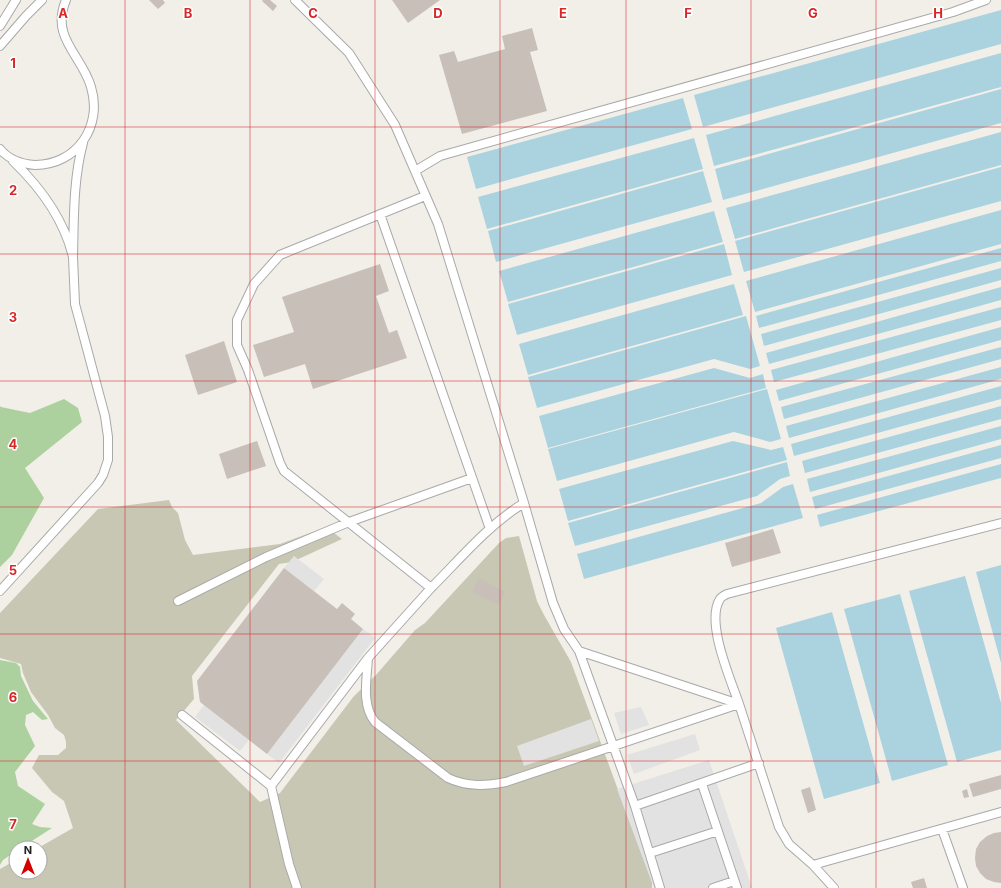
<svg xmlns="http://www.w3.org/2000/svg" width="1001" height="888" font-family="Inter,sans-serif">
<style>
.construction{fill:#c7c7b4}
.forest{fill:#add19e}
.parking{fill:#e2e2e2}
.water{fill:#aad3df}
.building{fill:#c7bfb8}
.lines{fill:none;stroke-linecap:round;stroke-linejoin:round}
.lane-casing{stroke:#a9a9a9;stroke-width:10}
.lane{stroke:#fff;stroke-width:8}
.grid{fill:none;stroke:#d62828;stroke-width:1;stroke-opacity:0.55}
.grid-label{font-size:13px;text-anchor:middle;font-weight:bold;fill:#d62828;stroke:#fff;stroke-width:3;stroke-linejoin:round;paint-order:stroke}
</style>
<rect width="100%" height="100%" fill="#f2efe9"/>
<path class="construction" d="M 169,500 L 172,507 L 178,513 L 185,540 L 193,555 L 280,544 L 326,527 L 342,539 L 292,562 L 279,564 L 192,676 L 194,699 L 176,720 L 260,802 L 280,793 L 354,696 L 376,675 L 415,630 L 425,623 L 499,543 L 506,538 L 519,536 L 537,601 L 544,615 L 571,662 L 652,882 L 652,888 L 0,888 L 0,869 L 16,860 L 16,872 L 40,872 L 40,848 L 38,848 L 73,828 L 64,801 L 52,792 L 32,768 L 39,755 L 58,755 L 66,748 L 66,742 L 64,735 L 55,728 L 48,715 L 31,692 L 23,673 L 21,664 L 0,658 L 0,613 L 98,509 Z"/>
<path class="forest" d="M 64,399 L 78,408 L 82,422 L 25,468 L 44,498 L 12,555 L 0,567 L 0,406 L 1,407 L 30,413 Z
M 0,660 L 16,663 L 20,667 L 21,676 L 33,701 L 48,719 L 42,720 L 33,712 L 26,715 L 25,725 L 35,746 L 15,772 L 18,786 L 45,804 L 32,824 L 40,827 L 52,828 L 21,848 L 16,848 L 16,851 L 3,860 L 0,865 Z"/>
<path class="parking" d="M 294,556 L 324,579 L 314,591 L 284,568 Z
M 363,629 L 375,638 L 279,763 L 267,754 Z
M 204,705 L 249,740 L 240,751 L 195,717 Z
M 641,707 L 649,725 L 621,734 L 614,713 Z
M 591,719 L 599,741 L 524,766 L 517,746 Z
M 695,734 L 700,750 L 634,774 L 627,755 Z
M 709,760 L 752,888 L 654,888 L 617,789 Z"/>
<path class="water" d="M 1001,10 L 1001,44 L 703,127 L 694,95 Z
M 1001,53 L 1001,87 L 714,166 L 706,135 Z
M 1001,89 L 1001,123 L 723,200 L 715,169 Z
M 683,98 L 692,129 L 476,189 L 467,157 Z
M 1001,132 L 1001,165 L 735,239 L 726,208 Z
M 694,138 L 703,169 L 487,229 L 478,197 Z
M 1001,167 L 1001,201 L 744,272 L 735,241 Z
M 703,171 L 712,202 L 496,262 L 488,231 Z
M 1001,210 L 1001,244 L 755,312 L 746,281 Z
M 714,211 L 723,242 L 508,302 L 499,271 Z
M 724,244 L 732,275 L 517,335 L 508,304 Z
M 1001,248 L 1001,261 L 759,328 L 756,316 Z
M 1001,268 L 1001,280 L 764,346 L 761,334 Z
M 734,284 L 743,315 L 528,375 L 519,344 Z
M 1001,287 L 1001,300 L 769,364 L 766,353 Z
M 1001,307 L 1001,320 L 774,382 L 771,370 Z
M 746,316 L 760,366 L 750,369 L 714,359 L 537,408 L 528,377 Z
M 1001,327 L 1001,340 L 779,401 L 776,390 Z
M 1001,347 L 1001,359 L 784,419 L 781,407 Z
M 1001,367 L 1001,379 L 789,438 L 786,426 Z
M 714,368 L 750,378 L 763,374 L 766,388 L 548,448 L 539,416 Z
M 1001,386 L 1001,399 L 794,456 L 791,444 Z
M 767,389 L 781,439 L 770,442 L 734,432 L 557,481 L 548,449 Z
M 1001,406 L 1001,419 L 805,473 L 802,461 Z
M 1001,426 L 1001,439 L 810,492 L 807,479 Z
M 733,441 L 771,450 L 783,447 L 787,460 L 568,521 L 559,489 Z
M 1001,445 L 1001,458 L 815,509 L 812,497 Z
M 787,462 L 790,476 L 780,479 L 757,496 L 575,546 L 568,523 Z
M 1001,464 L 1001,478 L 820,527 L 817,515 Z
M 793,484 L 803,518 L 584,579 L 577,554 L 761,503 L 783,487 Z
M 1001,565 L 1001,663 L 976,572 Z
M 965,576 L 1001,703 L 1001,750 L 957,762 L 909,591 Z
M 900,594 L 948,765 L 892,781 L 844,609 Z
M 832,612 L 880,783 L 824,799 L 776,628 Z"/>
<path class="building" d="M 149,0 L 163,0 L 165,3 L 158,9 Z
M 263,0 L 270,0 L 277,6 L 273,11 L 262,1 Z
M 392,0 L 440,0 L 408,23 Z
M 532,28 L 538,50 L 530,52 L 547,111 L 462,134 L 439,55 L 454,51 L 458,62 L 505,49 L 502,36 Z
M 380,264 L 389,291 L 376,296 L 389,333 L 397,330 L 407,358 L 313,389 L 305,364 L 264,377 L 253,345 L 294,332 L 282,297 Z
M 224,341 L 237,382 L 198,395 L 185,355 Z
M 257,441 L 266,466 L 227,479 L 219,454 Z
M 773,529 L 781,553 L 732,567 L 725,543 Z
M 284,568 L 337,609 L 342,603 L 355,614 L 351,619 L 363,629 L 267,754 L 200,702 L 197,681 Z
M 479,578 L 505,592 L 498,605 L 472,592 Z
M 1001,775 L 1001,789 L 973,797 L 969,784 Z
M 810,787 L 816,810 L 808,813 L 801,790 Z
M 967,789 L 969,797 L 964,798 L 962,791 Z
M 1001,832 L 1001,883 L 994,882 L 986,879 L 980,873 L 976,866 L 975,858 L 976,849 L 980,842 L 987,836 L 994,833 Z
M 924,878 L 927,888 L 913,888 L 911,882 Z"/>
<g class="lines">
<defs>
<path id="lane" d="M 295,0 L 349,53 L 395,125 L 438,224 L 524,503 L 553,603 L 564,629 L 579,651 L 739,704 L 779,827 L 789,844 L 813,865 L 1001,812
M 0,26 L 16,0
M 0,46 L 26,16 L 42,0
M 0,149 C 8,159 22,164 35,165 C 77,165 103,126 91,87 C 82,55 50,38 66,0
M 13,161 C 41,188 64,219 73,257 C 74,219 73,180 83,143
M 415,171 L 440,156 L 953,12 L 986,0
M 425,196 L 280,255 L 254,284 L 237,320 L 237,345 L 248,370 L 280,463 L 284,471 L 431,588 C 461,558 488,525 524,503
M 380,214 L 490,529
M 0,591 L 98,483 L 103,475 L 108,460 L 108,437 L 105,416 L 75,304 L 73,257
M 178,601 L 266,557 L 349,522 L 472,478
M 579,651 L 635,806 L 660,888
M 368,658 C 367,678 361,705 375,722 L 448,778 C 467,787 486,786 506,782 L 739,704 C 731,680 705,622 720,599 C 721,597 725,595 727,594 L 1001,523
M 182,715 L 271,786 L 368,658 L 431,588
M 702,784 L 737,888
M 271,786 L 289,864 L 297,888
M 635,806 L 759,763
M 942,829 L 963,888
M 650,853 L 718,831
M 813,865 L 834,888
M 713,888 L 734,881"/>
</defs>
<use href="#lane" class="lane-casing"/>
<use href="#lane" class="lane"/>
</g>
<path class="grid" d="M 125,0 L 125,888M 250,0 L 250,888M 375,0 L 375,888M 500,0 L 500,888M 626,0 L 626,888M 751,0 L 751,888M 876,0 L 876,888M 0,127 L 1001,127M 0,254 L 1001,254M 0,381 L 1001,381M 0,507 L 1001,507M 0,634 L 1001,634M 0,761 L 1001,761"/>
<g class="grid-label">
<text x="63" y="18">A</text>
<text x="188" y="18">B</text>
<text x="313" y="18">C</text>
<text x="438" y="18">D</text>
<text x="563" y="18">E</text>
<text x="688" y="18">F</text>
<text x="813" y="18">G</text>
<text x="938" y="18">H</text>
<text x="13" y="68">1</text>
<text x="13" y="195">2</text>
<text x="13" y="322">3</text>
<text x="13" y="449">4</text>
<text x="13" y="575">5</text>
<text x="13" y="702">6</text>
<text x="13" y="829">7</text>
</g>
<g transform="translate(28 860)"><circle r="19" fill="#ffffff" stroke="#a7a7a7"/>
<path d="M0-3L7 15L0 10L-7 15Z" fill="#d40000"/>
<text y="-6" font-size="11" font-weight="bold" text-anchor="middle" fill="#222222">N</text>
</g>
</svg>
